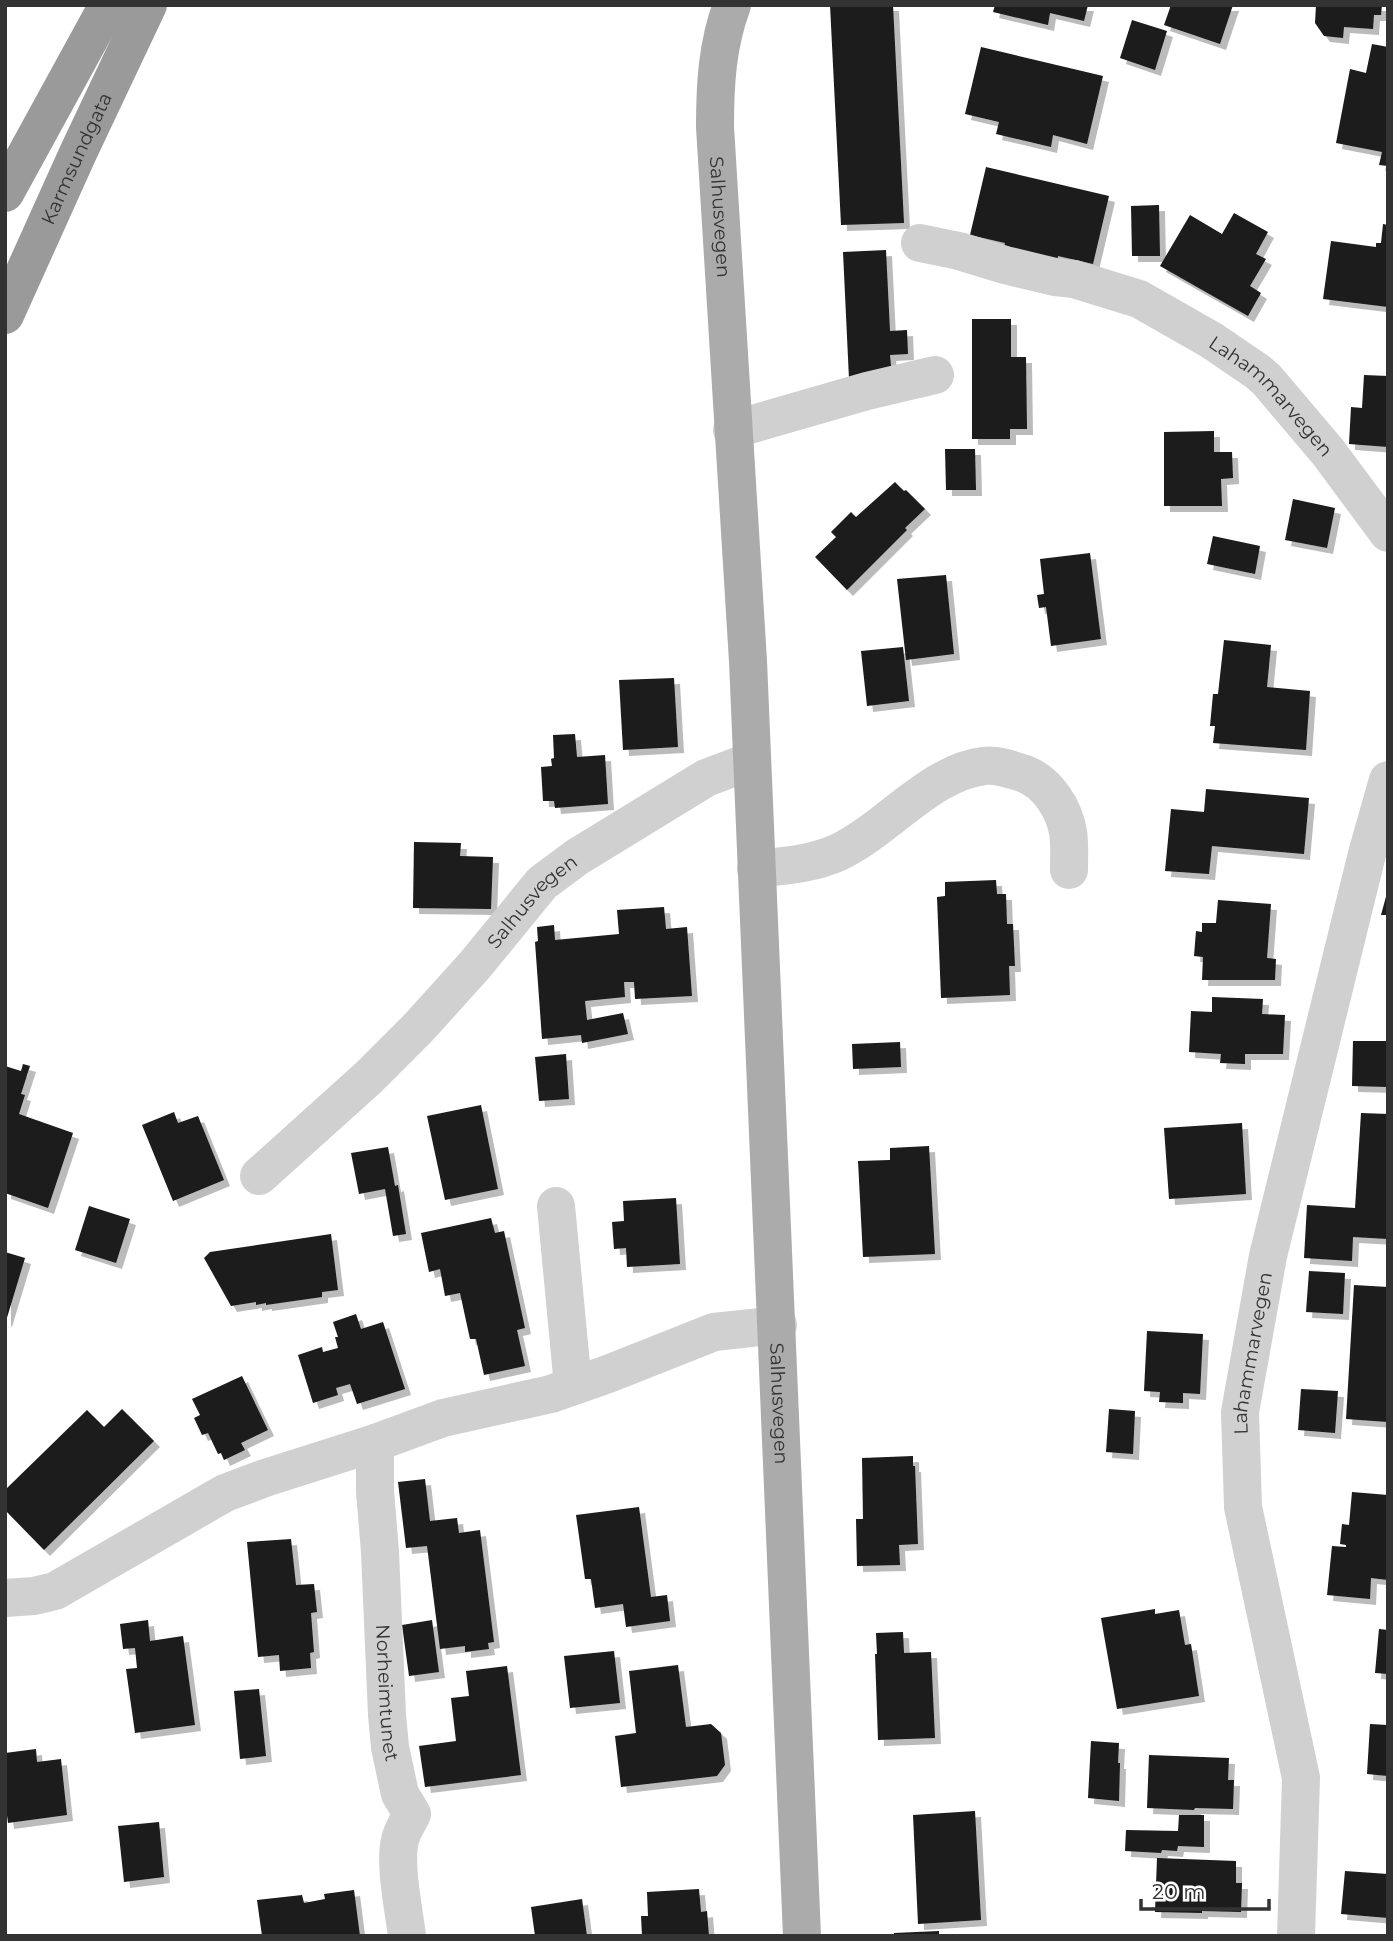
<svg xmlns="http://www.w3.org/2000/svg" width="1393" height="1941" font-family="Montserrat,sans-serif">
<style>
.building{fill:#1a1a1a;filter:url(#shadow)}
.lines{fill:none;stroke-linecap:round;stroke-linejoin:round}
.minor{stroke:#d0d0d0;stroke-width:38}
.major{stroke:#ababab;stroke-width:38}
.highway{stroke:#9a9a9a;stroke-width:38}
.labels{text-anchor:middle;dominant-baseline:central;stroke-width:7;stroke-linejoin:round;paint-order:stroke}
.street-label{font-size:19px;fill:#333;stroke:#fff}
</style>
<defs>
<filter id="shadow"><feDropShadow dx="6" dy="6" stdDeviation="0" flood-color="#0004"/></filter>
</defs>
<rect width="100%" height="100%" fill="#fff"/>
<path class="building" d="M 830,5 L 893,5 L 904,223 L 841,225 Z
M 995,5 L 1088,5 L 1084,21 L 1050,13 L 1048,25 L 993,12 Z
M 1171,5 L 1233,5 L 1220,44 L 1164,25 Z
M 1316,5 L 1382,5 L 1381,15 L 1374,15 L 1373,29 L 1344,27 L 1343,38 L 1324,36 L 1315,23 Z
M 1132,20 L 1167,31 L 1155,70 L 1120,58 Z
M 1372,44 L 1388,47 L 1388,166 L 1379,165 L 1382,152 L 1336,143 L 1350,69 L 1366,73 Z
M 981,47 L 1103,76 L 1087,144 L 1053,135 L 1051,147 L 996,134 L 999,122 L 965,114 Z
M 986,167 L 1109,196 L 1093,264 L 1058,256 L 1056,268 L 1002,255 L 1005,243 L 970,235 Z
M 1159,205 L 1160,256 L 1132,256 L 1131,206 Z
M 1234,213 L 1268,232 L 1256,254 L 1266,259 L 1250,286 L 1261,293 L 1248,316 L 1160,266 L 1190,215 L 1222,234 Z
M 1383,224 L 1388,225 L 1388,307 L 1323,299 L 1331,241 L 1376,247 L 1376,243 L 1381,243 Z
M 886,250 L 890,331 L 907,330 L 908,354 L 890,355 L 892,377 L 849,379 L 843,252 Z
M 972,319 L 1011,319 L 1011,357 L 1026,357 L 1027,429 L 1010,429 L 1010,439 L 972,439 Z
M 1364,375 L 1388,376 L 1388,447 L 1349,444 L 1351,407 L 1362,408 Z
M 1214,431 L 1214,452 L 1232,452 L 1233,478 L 1221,479 L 1222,506 L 1164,506 L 1164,432 Z
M 945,449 L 975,449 L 976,490 L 946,490 Z
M 895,482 L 904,491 L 906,490 L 925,509 L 905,528 L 907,530 L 847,590 L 815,557 L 836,537 L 831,532 L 851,512 L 856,517 Z
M 1293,499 L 1335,508 L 1327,548 L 1285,540 Z
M 1213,536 L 1260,546 L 1255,574 L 1207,564 Z
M 1090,553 L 1101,639 L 1051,646 L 1046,607 L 1039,608 L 1037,595 L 1044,594 L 1040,559 Z
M 946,575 L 954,654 L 906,660 L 897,579 Z
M 1224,640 L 1271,645 L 1267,687 L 1310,691 L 1306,750 L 1213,743 L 1215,726 L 1210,726 L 1213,694 L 1218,694 Z
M 903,647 L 909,701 L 867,706 L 861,651 Z
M 674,678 L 678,747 L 623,750 L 619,680 Z
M 575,734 L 577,757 L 605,755 L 608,804 L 555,808 L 554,801 L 543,801 L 541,767 L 552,766 L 551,759 L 554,758 L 553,735 Z
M 1206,789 L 1309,798 L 1304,854 L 1212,846 L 1209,874 L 1165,871 L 1171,809 L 1204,812 Z
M 414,842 L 461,843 L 460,856 L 493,857 L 491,909 L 413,908 Z
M 996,880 L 997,894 L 1006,894 L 1007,924 L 1013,924 L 1015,966 L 1009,966 L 1010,995 L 941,998 L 937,897 L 945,896 L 945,882 Z
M 1387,893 L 1388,915 L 1381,915 Z
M 1218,900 L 1271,904 L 1267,958 L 1276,959 L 1275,980 L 1202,980 L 1203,957 L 1194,956 L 1196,931 L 1202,932 L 1202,923 L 1216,923 Z
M 664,907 L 666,929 L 687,927 L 692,996 L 635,999 L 634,982 L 624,982 L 625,997 L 585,1001 L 587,1020 L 623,1013 L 628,1034 L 582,1043 L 581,1035 L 542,1039 L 535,942 L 538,941 L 537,927 L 554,925 L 555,940 L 619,934 L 617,910 Z
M 1212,997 L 1263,999 L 1262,1014 L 1285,1015 L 1283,1054 L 1245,1054 L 1245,1064 L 1220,1063 L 1221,1054 L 1189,1052 L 1191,1011 L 1212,1012 Z
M 1353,1041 L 1388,1041 L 1388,1087 L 1352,1086 Z
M 900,1042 L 901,1067 L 853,1069 L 852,1044 Z
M 566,1054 L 569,1099 L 539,1101 L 535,1057 Z
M 23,1064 L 30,1066 L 21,1094 L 25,1095 L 19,1114 L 73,1133 L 48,1208 L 5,1193 L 5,1066 L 21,1071 Z
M 481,1105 L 498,1189 L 445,1200 L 427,1116 Z
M 174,1112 L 178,1123 L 198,1116 L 224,1180 L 173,1201 L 142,1125 Z
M 1361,1113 L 1388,1114 L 1388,1239 L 1353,1237 L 1352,1261 L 1304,1258 L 1307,1205 L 1355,1208 Z
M 1242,1123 L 1246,1194 L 1169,1199 L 1164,1128 Z
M 929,1146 L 935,1254 L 863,1257 L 858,1161 L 890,1160 L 890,1148 Z
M 388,1147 L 395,1186 L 398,1185 L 406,1234 L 393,1236 L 385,1189 L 359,1194 L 351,1153 Z
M 676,1198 L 680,1264 L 627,1267 L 626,1248 L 614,1249 L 612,1222 L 624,1221 L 623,1201 Z
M 89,1206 L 130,1219 L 116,1263 L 75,1250 Z
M 491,1218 L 495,1233 L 504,1231 L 525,1328 L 517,1330 L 525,1366 L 484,1375 L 476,1339 L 470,1339 L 460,1293 L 445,1296 L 440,1269 L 429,1272 L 421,1233 Z
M 331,1234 L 338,1290 L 322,1292 L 322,1297 L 266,1305 L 266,1303 L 256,1305 L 256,1302 L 231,1306 L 204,1258 L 210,1252 Z
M 5,1252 L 25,1258 L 6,1321 L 5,1320 Z
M 1309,1271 L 1345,1273 L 1343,1314 L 1306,1312 Z
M 1354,1285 L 1388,1287 L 1388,1422 L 1346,1419 Z
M 356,1314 L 361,1329 L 383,1322 L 405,1389 L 357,1404 L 350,1384 L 336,1388 L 338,1395 L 313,1403 L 298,1355 L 322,1347 L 323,1352 L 338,1348 L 335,1337 L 338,1337 L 333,1322 Z
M 1147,1331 L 1203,1334 L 1200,1394 L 1183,1393 L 1183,1403 L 1159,1402 L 1160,1392 L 1144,1391 Z
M 242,1376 L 268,1430 L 241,1443 L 245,1450 L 224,1460 L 221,1453 L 218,1454 L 208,1433 L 202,1435 L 194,1418 L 200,1415 L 192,1399 Z
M 1301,1389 L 1338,1391 L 1335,1433 L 1298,1430 Z
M 122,1409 L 154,1441 L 44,1550 L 5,1510 L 5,1490 L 87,1410 L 104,1427 Z
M 1109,1409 L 1135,1411 L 1133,1454 L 1106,1452 Z
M 913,1456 L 913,1466 L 915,1466 L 918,1544 L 899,1545 L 900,1565 L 857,1566 L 856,1519 L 863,1519 L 862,1458 Z
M 425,1479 L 430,1521 L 457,1518 L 459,1533 L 480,1530 L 494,1642 L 488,1643 L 489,1649 L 465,1652 L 465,1646 L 440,1649 L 427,1546 L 406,1548 L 398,1482 Z
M 1352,1492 L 1388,1495 L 1388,1580 L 1371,1578 L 1370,1599 L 1327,1595 L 1332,1546 L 1346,1547 L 1346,1545 L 1340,1544 L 1342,1524 L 1349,1525 Z
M 639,1507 L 651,1597 L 667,1595 L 670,1621 L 626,1627 L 623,1604 L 595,1608 L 591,1579 L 585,1579 L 576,1515 Z
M 291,1539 L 296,1585 L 314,1584 L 317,1612 L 311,1613 L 314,1652 L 310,1653 L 311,1668 L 280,1671 L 279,1655 L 258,1657 L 247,1542 Z
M 1155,1609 L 1155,1614 L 1179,1610 L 1185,1645 L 1191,1644 L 1199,1696 L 1117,1709 L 1101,1618 Z
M 148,1620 L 150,1641 L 183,1636 L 195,1725 L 135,1733 L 126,1669 L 137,1668 L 135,1648 L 123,1649 L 120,1624 Z
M 432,1620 L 439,1672 L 409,1676 L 402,1625 Z
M 1379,1629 L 1388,1630 L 1388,1674 L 1375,1673 Z
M 903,1632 L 904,1653 L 931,1652 L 935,1738 L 878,1740 L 875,1654 L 877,1654 L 876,1633 Z
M 614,1651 L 620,1703 L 570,1708 L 564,1656 Z
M 678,1665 L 686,1727 L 711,1724 L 721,1733 L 725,1765 L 717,1776 L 621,1787 L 615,1736 L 636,1733 L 629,1671 Z
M 507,1666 L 521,1775 L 425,1787 L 419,1746 L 456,1741 L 451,1698 L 469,1696 L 466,1671 Z
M 259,1689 L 266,1756 L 240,1759 L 234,1691 Z
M 1370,1724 L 1388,1725 L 1388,1776 L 1367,1774 Z
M 1091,1741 L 1119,1743 L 1118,1763 L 1120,1763 L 1119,1801 L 1088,1798 Z
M 36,1749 L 37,1762 L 61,1759 L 67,1815 L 8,1823 L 5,1800 L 5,1753 Z
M 1149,1755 L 1229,1758 L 1228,1780 L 1234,1780 L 1233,1809 L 1195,1808 L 1194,1810 L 1147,1808 Z
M 975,1811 L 981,1920 L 918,1924 L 913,1815 Z
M 1179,1815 L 1204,1815 L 1204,1847 L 1178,1846 L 1177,1851 L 1162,1850 L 1161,1853 L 1125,1851 L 1126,1830 L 1178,1831 Z
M 159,1822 L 164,1877 L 124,1882 L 118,1826 Z
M 1157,1858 L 1236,1861 L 1236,1883 L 1242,1883 L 1241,1912 L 1202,1911 L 1202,1913 L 1155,1912 Z
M 1345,1871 L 1388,1874 L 1388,1918 L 1341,1914 Z
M 699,1889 L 701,1912 L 707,1911 L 709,1936 L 642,1936 L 641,1916 L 648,1916 L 647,1892 Z
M 354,1890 L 360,1936 L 262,1936 L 257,1900 L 302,1895 L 304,1903 L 325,1899 L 324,1894 Z
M 582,1899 L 587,1936 L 535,1936 L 531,1907 Z
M 939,1931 L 939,1936 L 894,1936 L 894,1933 Z"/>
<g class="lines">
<g class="minor">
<path id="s1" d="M 920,243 L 959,251 L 1005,265 L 1055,277 L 1074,279 L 1139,299 L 1211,340 L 1258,372 L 1267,380 L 1328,452 L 1388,533"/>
<path d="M 732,430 L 867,391 L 935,375"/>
<path d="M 756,869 C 784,866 813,864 839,852 C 887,829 931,772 984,766 C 998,764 1012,770 1025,774 C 1048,783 1064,809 1068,832 C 1070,844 1069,857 1069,870"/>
<path id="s2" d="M 259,1176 L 368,1078 L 419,1027 L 475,965 L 542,883 L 577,857 L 706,778 L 751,761"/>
<path d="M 556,1206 L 573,1386"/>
<path id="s3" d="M 375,1443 L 375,1491 L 380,1552 L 387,1715 L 390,1747 L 400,1794 L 412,1814 C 408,1822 402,1831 400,1840 C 394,1864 404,1911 407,1936"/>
<path d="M 5,1598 L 34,1596 L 55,1591 L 225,1493 L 265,1478 L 375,1443 L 443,1418 L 551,1394 L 608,1374 L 714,1332 L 778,1325"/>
<path id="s4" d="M 1296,1936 L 1301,1778 L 1243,1507 L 1240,1412 L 1268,1256 L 1367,854 L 1388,780"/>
</g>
<path class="major" id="s5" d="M 732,5 C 717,45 715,85 715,127 L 748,661 L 802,1936"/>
<g class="highway">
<path d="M 5,193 L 108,5"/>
<path id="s6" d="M 5,315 L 78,153 L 148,5"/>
</g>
</g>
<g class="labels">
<g class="street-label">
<text stroke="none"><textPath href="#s6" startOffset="172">Karmsundgata</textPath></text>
<text stroke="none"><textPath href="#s5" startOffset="214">Salhusvegen</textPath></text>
<text stroke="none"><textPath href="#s1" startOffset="392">Lahammarvegen</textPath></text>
<text stroke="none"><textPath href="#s2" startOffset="388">Salhusvegen</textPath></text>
<text stroke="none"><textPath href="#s4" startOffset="590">Lahammarvegen</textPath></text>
<text stroke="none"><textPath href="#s5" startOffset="1402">Salhusvegen</textPath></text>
<text stroke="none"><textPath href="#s3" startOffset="250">Norheimtunet</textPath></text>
</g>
</g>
<rect width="1393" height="1941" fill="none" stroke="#333333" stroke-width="14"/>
<path d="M1141 1899v10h128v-10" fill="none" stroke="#333333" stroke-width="3.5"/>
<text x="1152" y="1899" font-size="21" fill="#333333" stroke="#ffffff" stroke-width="5" paint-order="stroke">20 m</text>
</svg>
